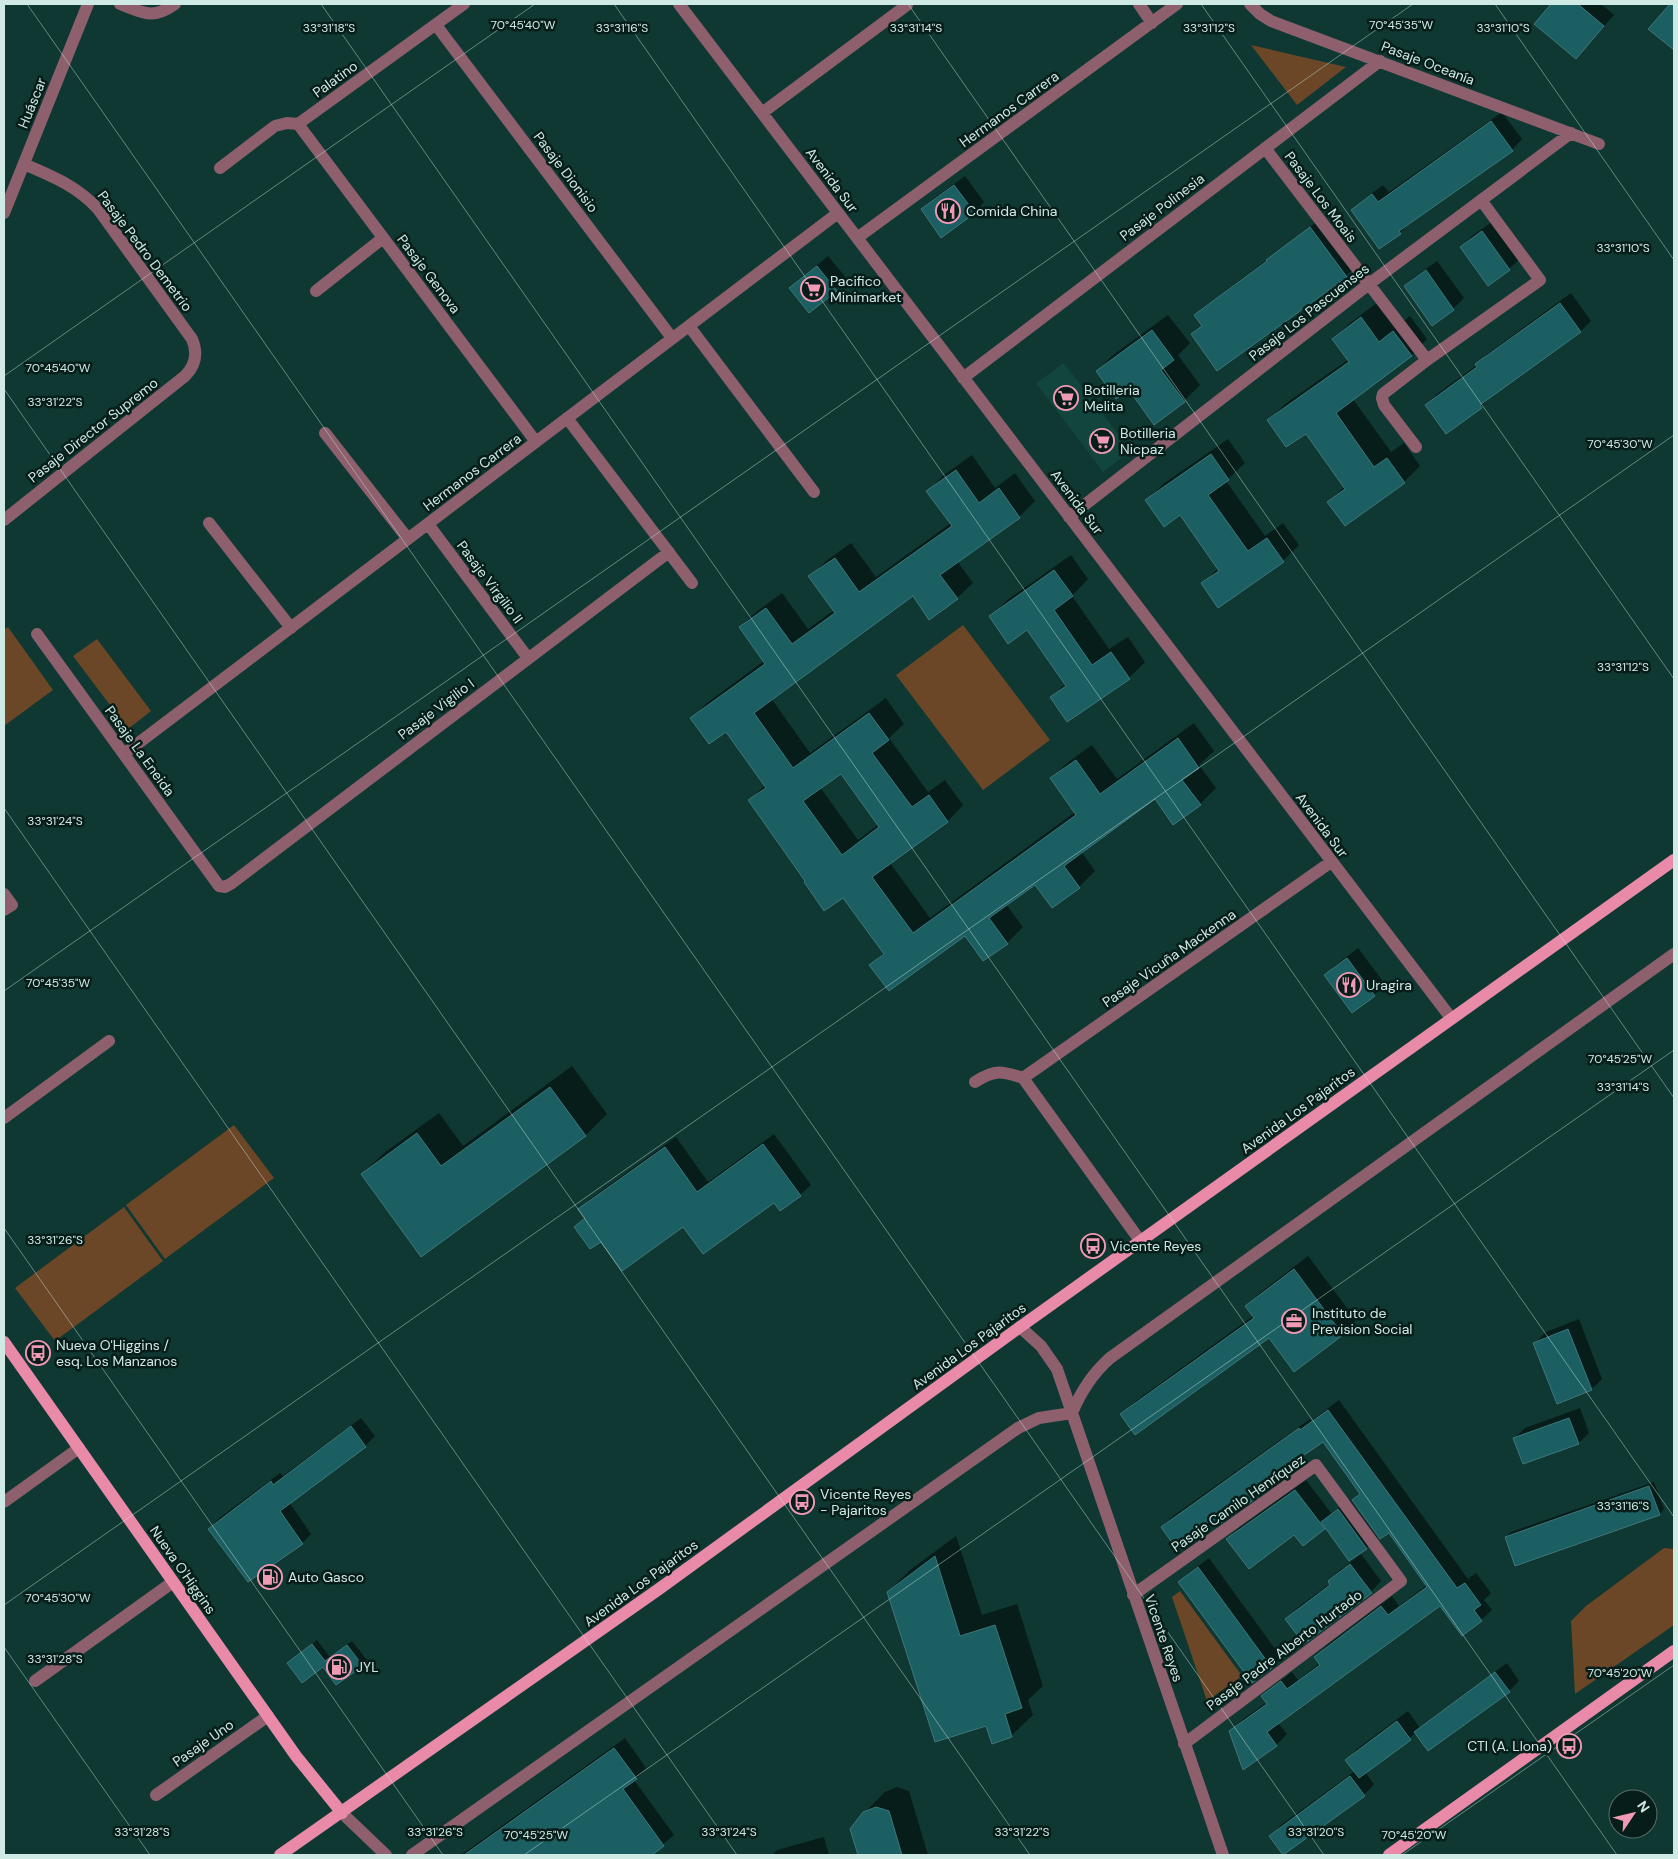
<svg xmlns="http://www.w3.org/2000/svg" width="1678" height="1859" font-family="'DM Sans',sans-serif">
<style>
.built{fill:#11453d}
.green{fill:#6b4627}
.shadow{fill:#0007;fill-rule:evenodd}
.building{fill:#1c5f62;stroke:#3f777a;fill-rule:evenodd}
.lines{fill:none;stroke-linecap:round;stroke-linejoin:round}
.minor{stroke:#8e5f6d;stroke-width:12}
.major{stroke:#e98aa9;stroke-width:12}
.ticks{fill:none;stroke:#cfeae4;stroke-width:1;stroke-opacity:0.45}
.labels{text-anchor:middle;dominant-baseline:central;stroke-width:5;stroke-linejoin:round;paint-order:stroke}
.street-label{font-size:14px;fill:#cfeae4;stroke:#071d19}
.poi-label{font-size:14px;fill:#cfeae4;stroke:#071d19;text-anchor:start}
.ticks-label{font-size:12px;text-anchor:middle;fill:#cfeae4;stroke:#071d19;stroke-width:5;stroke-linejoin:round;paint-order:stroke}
</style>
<rect width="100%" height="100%" fill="#0e3831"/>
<path class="built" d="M 1064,363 L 1131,451 L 1103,472 L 1036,383 Z"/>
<path class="green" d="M 1251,45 L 1346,67 L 1297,105 Z
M 963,625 L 1050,740 L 983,790 L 896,675 Z
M 8,627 L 53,690 L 4,726 L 4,630 Z
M 97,639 L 151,711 L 128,729 L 73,656 Z
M 234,1125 L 274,1178 L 165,1259 L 126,1205 Z
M 124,1207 L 163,1261 L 55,1341 L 15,1288 Z
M 1664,1548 L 1674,1549 L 1674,1625 L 1575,1694 L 1571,1621 L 1586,1606 Z
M 1180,1591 L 1242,1676 L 1207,1701 L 1172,1597 Z"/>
<path class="shadow" d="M 1553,4 L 1601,4 L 1614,15 L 1576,58 L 1536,24 Z
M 1502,112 L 1522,139 L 1512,150 L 1411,221 L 1400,233 L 1352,210 L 1363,200 L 1383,185 L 1389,192 Z
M 965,176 L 984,202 L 974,213 L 922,209 L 933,199 Z
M 1318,221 L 1353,269 L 1346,276 L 1192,334 L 1203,325 L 1196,315 L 1203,308 Z
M 1493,221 L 1520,259 L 1509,269 L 1461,247 L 1472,236 Z
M 828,256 L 847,279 L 809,311 L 791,288 Z
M 1437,261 L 1464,298 L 1453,309 L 1432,324 L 1405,286 L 1416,276 Z
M 1571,293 L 1591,321 L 1581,331 L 1491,396 L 1481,407 L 1426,405 L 1437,394 L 1477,365 L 1487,354 Z
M 1378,302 L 1396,327 L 1410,316 L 1427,339 L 1411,356 L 1353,399 L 1391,452 L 1404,443 L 1420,466 L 1404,482 L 1329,502 L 1345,486 L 1306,432 L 1269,420 L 1285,404 L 1349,359 L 1333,339 L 1350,323 Z
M 1168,315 L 1190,343 L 1178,355 L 1200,385 L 1184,401 L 1129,388 L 1097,371 L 1113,355 Z
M 1228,439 L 1245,463 L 1226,481 L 1265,536 L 1283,523 L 1299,545 L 1283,561 L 1203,584 L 1218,568 L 1180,514 L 1147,500 L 1163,484 Z
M 972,455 L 995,488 L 1015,473 L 1035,501 L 1019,517 L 957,561 L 973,583 L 957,598 L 913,595 L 771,698 L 810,753 L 886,698 L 904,724 L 889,738 L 928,792 L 945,780 L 963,805 L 948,821 L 890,863 L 930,918 L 1075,812 L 1051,779 L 1067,763 L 1092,745 L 1117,779 L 1194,723 L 1214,751 L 1199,765 L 1216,788 L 1200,804 L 1173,823 L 1155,798 L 1081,851 L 1095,871 L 1079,887 L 1052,906 L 1036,883 L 1006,904 L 1023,927 L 1007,943 L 966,934 L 871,965 L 884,952 L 843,896 L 807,880 L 750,800 L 765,785 L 726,730 L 692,718 L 708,702 L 764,661 L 740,627 L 756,612 L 782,593 L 808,629 L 834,610 L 810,577 L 826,561 L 851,543 L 876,577 L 951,523 L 928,491 L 944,475 ZM 841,772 L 879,824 L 858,840 L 820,787 Z
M 1071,555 L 1088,579 L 1072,596 L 1109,649 L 1128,637 L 1145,662 L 1129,678 L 1051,697 L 1066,683 L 1028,629 L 991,616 L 1007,600 Z
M 1358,948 L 1385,984 L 1374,995 L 1352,1011 L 1325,975 L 1336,965 Z
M 572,1066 L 607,1114 L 586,1135 L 422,1255 L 362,1174 L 384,1153 L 439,1113 L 463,1146 Z
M 774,1134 L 811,1185 L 800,1195 L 683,1225 L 601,1240 L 575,1227 L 585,1217 L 580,1209 L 590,1199 L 676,1137 L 708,1182 Z
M 1308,1256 L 1356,1320 L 1342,1334 L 1294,1370 L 1269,1337 L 1122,1414 L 1136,1401 L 1253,1316 L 1246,1306 L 1260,1293 Z
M 1579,1319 L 1602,1379 L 1592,1389 L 1535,1343 L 1546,1332 Z
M 1339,1400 L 1468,1579 L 1476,1573 L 1491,1593 L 1484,1600 L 1492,1610 L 1481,1620 L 1441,1605 L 1278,1723 L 1287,1734 L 1276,1745 L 1231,1731 L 1242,1720 L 1267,1702 L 1263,1696 L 1274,1686 L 1292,1672 L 1298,1680 L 1320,1663 L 1315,1657 L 1326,1646 L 1392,1596 L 1399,1606 L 1427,1585 L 1389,1531 L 1353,1500 L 1361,1492 L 1323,1440 L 1292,1461 L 1295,1465 L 1285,1476 L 1213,1518 L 1162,1527 L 1173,1516 L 1310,1419 L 1311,1421 Z
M 1580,1408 L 1589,1433 L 1579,1443 L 1514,1438 L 1525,1428 Z
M 361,1418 L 375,1436 L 365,1446 L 289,1502 L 311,1534 L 302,1543 L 209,1529 L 218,1519 L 280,1473 L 283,1476 Z
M 1306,1480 L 1331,1513 L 1350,1500 L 1377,1537 L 1366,1548 L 1350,1560 L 1326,1527 L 1324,1528 L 1294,1533 L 1228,1539 L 1239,1528 Z
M 1654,1482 L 1664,1509 L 1660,1514 L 1506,1537 L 1511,1532 Z
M 956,1536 L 982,1615 L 1017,1604 L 1043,1686 L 1028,1700 L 1033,1715 L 1011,1736 L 987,1725 L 888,1592 L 910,1570 Z
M 1361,1554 L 1381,1581 L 1371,1592 L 1287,1619 L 1297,1608 L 1331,1583 L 1329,1581 L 1340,1570 Z
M 1209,1558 L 1281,1657 L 1271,1667 L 1180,1582 L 1190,1572 Z
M 317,1640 L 330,1657 L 352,1641 L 367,1660 L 362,1665 L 323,1666 L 289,1663 Z
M 1507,1663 L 1519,1681 L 1509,1691 L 1416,1733 L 1365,1772 L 1374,1784 L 1364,1795 L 1271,1836 L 1281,1825 L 1355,1771 L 1347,1760 L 1357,1749 L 1408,1711 L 1420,1728 Z
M 625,1738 L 646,1768 L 634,1780 L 674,1835 L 650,1855 L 461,1855 Z
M 897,1787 L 909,1791 L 928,1855 L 859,1855 L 852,1829 L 864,1813 L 885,1792 Z
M 824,1837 L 829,1855 L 772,1855 L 777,1850 Z"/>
<path class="building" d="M 1551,4 L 1578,4 L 1604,26 L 1576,59 L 1534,24 Z
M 1670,4 L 1674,4 L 1674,50 L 1648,29 Z
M 1491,121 L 1513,151 L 1399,231 L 1401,234 L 1379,249 L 1351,210 L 1372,194 L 1378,202 Z
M 954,185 L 975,213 L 941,238 L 921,209 Z
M 1310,227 L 1347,277 L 1217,371 L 1191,334 L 1202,326 L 1194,315 L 1267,261 L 1266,260 Z
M 1482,231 L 1510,270 L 1488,286 L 1460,247 Z
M 817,266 L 837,291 L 809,313 L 789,288 Z
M 1426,270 L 1454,310 L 1432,326 L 1404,286 Z
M 1560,303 L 1581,332 L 1480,405 L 1482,408 L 1446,434 L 1425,405 L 1477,367 L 1475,364 Z
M 1361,317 L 1379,342 L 1393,331 L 1412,356 L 1336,413 L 1374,467 L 1387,458 L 1405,483 L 1345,526 L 1327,502 L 1345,489 L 1306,434 L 1286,447 L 1267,420 L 1349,362 L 1332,339 Z
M 1152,330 L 1174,360 L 1161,370 L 1185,402 L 1154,425 L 1129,390 L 1116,399 L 1096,371 Z
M 1211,454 L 1229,480 L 1208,495 L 1248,551 L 1267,538 L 1284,562 L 1218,608 L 1201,583 L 1219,571 L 1180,515 L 1164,527 L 1145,500 Z
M 956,470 L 979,503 L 999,488 L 1020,518 L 940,575 L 958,599 L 929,620 L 913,596 L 754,713 L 793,768 L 869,713 L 889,740 L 872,753 L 912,807 L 929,795 L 948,822 L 872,877 L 913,933 L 1076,815 L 1050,778 L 1076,760 L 1100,794 L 1178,738 L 1199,768 L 1182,780 L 1201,805 L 1173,825 L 1155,799 L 1064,866 L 1080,888 L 1052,908 L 1035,885 L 989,918 L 1008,944 L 983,961 L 965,936 L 889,991 L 869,965 L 884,954 L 843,898 L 824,911 L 804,882 L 805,881 L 748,800 L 766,788 L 726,732 L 709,744 L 690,718 L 765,664 L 739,627 L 752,618 L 766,608 L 792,644 L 835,613 L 808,576 L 835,558 L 859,592 L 952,526 L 926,491 ZM 841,774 L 879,827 L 842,855 L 803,801 Z
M 1054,570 L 1073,596 L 1054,610 L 1092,665 L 1111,652 L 1130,679 L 1067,722 L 1050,697 L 1066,686 L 1027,630 L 1008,644 L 989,616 Z
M 1347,958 L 1375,996 L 1352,1013 L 1324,975 Z
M 550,1087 L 586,1136 L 421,1257 L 361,1174 L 417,1133 L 441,1166 Z
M 763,1144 L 801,1196 L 780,1211 L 774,1203 L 703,1254 L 683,1227 L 622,1271 L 601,1242 L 590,1249 L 574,1227 L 585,1218 L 578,1209 L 665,1147 L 697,1192 Z
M 1294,1269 L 1343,1335 L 1294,1372 L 1269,1338 L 1135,1435 L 1120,1414 L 1254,1318 L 1245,1306 Z
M 1568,1329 L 1592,1390 L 1557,1404 L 1533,1343 Z
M 1328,1410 L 1457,1588 L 1465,1583 L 1481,1605 L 1474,1610 L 1482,1621 L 1462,1636 L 1440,1606 L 1267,1732 L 1277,1746 L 1243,1770 L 1229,1731 L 1267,1704 L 1261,1696 L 1281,1681 L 1287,1689 L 1320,1665 L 1314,1657 L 1381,1606 L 1388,1615 L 1427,1587 L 1389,1533 L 1380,1539 L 1352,1500 L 1360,1494 L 1323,1442 L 1281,1471 L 1286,1477 L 1217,1526 L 1212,1520 L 1175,1547 L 1161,1527 L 1299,1428 L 1300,1430 Z
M 1569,1418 L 1579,1444 L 1523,1464 L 1513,1438 Z
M 351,1426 L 366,1447 L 280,1511 L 303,1544 L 248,1582 L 208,1529 L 271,1481 L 273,1485 Z
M 1649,1486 L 1660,1515 L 1515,1566 L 1505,1537 Z
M 1295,1490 L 1325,1529 L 1303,1546 L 1294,1535 L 1249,1569 L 1226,1539 Z
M 1338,1509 L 1367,1549 L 1349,1561 L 1321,1522 Z
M 935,1556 L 960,1636 L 995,1625 L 1022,1708 L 1005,1714 L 1012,1737 L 992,1744 L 986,1726 L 935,1742 L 887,1592 Z
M 1350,1564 L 1372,1593 L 1304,1644 L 1285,1619 L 1330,1585 L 1328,1581 Z
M 1198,1567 L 1272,1668 L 1252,1683 L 1178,1582 Z
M 312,1644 L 325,1661 L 347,1645 L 363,1666 L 336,1685 L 323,1667 L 302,1683 L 287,1663 Z
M 1495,1672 L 1510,1692 L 1428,1751 L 1414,1732 Z
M 1397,1721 L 1411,1740 L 1359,1778 L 1345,1760 Z
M 614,1748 L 637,1779 L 623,1789 L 664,1846 L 652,1855 L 464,1855 Z
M 1350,1776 L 1365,1796 L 1283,1855 L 1269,1836 Z
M 876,1807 L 889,1811 L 902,1855 L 858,1855 L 850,1829 L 863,1812 Z"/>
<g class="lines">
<path class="minor" d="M 120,4 C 144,13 152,20 175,4
M 679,4 L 1451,1018
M 1139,4 L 1152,23
M 1250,4 L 1260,14 L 1271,21 L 1599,144
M 436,25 L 672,338
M 762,113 L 907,5
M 298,124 L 536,442
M 1265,148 L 1427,360
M 220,168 L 275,126 L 287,123 L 298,124 L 464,4
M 4,213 L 88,4
M 857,238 L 1177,4
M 316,291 L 383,238
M 689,326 L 814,492
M 963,378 L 1380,61
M 567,418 L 692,583
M 325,433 L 408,539
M 1416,447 L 1384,405 L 1382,398 L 1383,394 L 1427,360 L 1540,280 L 1481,200
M 1069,517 L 1369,284 L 1571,133
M 4,520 L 185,376 C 196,365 198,353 192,339 L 98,209 C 77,186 52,176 24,164
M 209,523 L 291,628
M 428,524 L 528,658
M 37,634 L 219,886 L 225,887 L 232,883 L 669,552
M 124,754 L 838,213
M 4,894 L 12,905 L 4,910
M 1023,1078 L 1331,862
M 975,1082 C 995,1069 1002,1071 1023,1078 L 1141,1242
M 4,1118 L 109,1041
M 1020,1327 L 1041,1346 L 1057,1369 L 1223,1855
M 1072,1413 C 1081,1391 1092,1374 1110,1358 L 1674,954
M 4,1502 L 79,1448
M 1133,1595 L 1316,1465 L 1401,1581 L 1184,1744
M 35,1681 L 173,1582
M 156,1795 L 268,1716
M 342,1813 L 386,1855
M 412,1855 L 1018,1428 L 1039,1418 L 1072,1413"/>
<path class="major" d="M 4,1342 L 296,1756 L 342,1813
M 280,1855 L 659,1589 L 1020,1327 L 1674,860
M 1389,1855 L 1674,1651"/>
</g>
<path class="ticks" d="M 27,4 L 1324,1855M 321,4 L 1617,1855M 614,4 L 1674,1517M 908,4 L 1674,1098M 1201,4 L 1674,679M 1495,4 L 1674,260M 4,376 L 535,4M 4,389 L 1030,1855M 4,808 L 737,1855M 4,991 L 1413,4M 4,1228 L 443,1855M 4,1605 L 1674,435M 4,1647 L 150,1855M 524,1855 L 1674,1050M 1402,1855 L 1674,1665"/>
<defs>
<symbol id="restaurant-ring" viewBox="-11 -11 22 22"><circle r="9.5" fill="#071d19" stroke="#f09ab5" stroke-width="1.5"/><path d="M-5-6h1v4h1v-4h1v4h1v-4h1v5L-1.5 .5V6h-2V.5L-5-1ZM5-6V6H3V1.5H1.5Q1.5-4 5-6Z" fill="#f09ab5"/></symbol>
<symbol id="supermarket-ring" viewBox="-11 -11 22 22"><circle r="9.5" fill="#071d19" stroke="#f09ab5" stroke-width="1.5"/><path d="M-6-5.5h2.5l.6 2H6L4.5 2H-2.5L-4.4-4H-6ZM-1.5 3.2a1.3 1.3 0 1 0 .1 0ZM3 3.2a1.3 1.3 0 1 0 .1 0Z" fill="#f09ab5"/></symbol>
<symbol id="bus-ring" viewBox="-11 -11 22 22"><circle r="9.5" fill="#071d19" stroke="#f09ab5" stroke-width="1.5"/><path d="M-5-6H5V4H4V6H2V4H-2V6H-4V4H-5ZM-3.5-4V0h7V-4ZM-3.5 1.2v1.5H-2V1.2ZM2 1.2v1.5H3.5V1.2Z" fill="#f09ab5"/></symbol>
<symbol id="office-ring" viewBox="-11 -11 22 22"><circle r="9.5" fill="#071d19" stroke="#f09ab5" stroke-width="1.5"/><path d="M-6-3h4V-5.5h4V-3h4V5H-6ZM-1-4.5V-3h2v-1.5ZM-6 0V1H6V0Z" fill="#f09ab5"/></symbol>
<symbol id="fuel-ring" viewBox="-11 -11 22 22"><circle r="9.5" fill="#071d19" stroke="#f09ab5" stroke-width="1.5"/><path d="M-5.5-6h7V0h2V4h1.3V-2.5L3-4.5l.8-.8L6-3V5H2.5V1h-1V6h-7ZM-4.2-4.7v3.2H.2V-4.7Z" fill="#f09ab5"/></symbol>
</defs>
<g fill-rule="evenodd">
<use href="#restaurant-ring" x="934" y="197" width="28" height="28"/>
<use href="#supermarket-ring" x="799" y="275" width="28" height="28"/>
<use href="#supermarket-ring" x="1052" y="384" width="28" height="28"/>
<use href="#supermarket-ring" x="1088" y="427" width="28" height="28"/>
<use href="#restaurant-ring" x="1335" y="971" width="28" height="28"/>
<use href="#bus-ring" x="1079" y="1232" width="28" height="28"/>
<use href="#office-ring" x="1280" y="1307" width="28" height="28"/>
<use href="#bus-ring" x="24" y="1339" width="28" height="28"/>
<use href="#bus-ring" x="788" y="1488" width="28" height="28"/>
<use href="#fuel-ring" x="256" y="1563" width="28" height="28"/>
<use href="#fuel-ring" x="325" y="1653" width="28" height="28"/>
<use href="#bus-ring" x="1555" y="1732" width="28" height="28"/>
</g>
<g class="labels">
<g class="street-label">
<text transform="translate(1428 63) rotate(21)">Pasaje Oceanía</text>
<text transform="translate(335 79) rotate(-36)">Palatino</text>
<text transform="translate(32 103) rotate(-68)">Huáscar</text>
<text transform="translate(1009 109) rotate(-36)">Hermanos Carrera</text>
<text transform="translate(566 172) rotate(53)">Pasaje Dionisio</text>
<text transform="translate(832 180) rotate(53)">Avenida Sur</text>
<text transform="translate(1321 197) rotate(53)">Pasaje Los Moais</text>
<text transform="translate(1162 207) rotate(-37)">Pasaje Polinesia</text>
<text transform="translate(145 251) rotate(53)">Pasaje Pedro Demetrio</text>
<text transform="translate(429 274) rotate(53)">Pasaje Genova</text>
<text transform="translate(1309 312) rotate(-38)">Pasaje Los Pascuenses</text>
<text transform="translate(93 430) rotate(-38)">Pasaje Director Supremo</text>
<text transform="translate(472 472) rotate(-37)">Hermanos Carrera</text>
<text transform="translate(1077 502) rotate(53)">Avenida Sur</text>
<text transform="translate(490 582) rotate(53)">Pasaje Virgilio II</text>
<text transform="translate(436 709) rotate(-37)">Pasaje Vigilio I</text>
<text transform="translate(140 751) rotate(54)">Pasaje La Eneida</text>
<text transform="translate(1322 825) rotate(53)">Avenida Sur</text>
<text transform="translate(1169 958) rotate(-35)">Pasaje Vicuña Mackenna</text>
<text transform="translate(1298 1110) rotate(-36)">Avenida Los Pajaritos</text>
<text transform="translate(969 1346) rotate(-36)">Avenida Los Pajaritos</text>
<text transform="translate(1238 1503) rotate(-35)">Pasaje Camilo Henríquez</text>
<text transform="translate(183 1570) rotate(55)">Nueva O'Higgins</text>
<text transform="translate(641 1583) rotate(-36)">Avenida Los Pajaritos</text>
<text transform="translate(1164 1638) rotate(71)">Vicente Reyes</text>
<text transform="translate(1284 1650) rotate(-37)">Pasaje Padre Alberto Hurtado</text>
<text transform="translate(203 1743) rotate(-35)">Pasaje Uno</text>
</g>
<g class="poi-label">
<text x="966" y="211">Comida China</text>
<text x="830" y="281">Pacifico<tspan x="830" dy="16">Minimarket</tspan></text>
<text x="1084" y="390">Botilleria<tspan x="1084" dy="16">Melita</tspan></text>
<text x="1120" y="433">Botilleria<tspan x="1120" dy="16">Nicpaz</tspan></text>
<text x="1366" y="985">Uragira</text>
<text x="1110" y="1246">Vicente Reyes</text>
<text x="1312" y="1313">Instituto de<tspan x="1312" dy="16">Prevision Social</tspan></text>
<text x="56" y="1345">Nueva O'Higgins /<tspan x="56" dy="16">esq. Los Manzanos</tspan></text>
<text x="820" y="1494">Vicente Reyes<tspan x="820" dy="16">- Pajaritos</tspan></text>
<text x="288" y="1577">Auto Gasco</text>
<text x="356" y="1667">JYL</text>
<text x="1552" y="1746" text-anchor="end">CTI (A. Llona)</text>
</g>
</g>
<g class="ticks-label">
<text x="523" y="29">70°45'40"W</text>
<text x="1401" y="29">70°45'35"W</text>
<text x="329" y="32">33°31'18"S</text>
<text x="622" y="32">33°31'16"S</text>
<text x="916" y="32">33°31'14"S</text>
<text x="1209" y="32">33°31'12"S</text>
<text x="1503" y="32">33°31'10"S</text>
<text x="1623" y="252">33°31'10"S</text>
<text x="58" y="372">70°45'40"W</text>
<text x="55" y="406">33°31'22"S</text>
<text x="1620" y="448">70°45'30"W</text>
<text x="1623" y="671">33°31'12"S</text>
<text x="55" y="825">33°31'24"S</text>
<text x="58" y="987">70°45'35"W</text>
<text x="1620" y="1063">70°45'25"W</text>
<text x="1623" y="1091">33°31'14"S</text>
<text x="55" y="1244">33°31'26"S</text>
<text x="1623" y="1510">33°31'16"S</text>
<text x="58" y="1602">70°45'30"W</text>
<text x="55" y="1663">33°31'28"S</text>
<text x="1620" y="1677">70°45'20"W</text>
<text x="142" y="1836">33°31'28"S</text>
<text x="435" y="1836">33°31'26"S</text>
<text x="729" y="1836">33°31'24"S</text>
<text x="1022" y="1836">33°31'22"S</text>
<text x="1316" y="1836">33°31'20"S</text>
<text x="536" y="1839">70°45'25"W</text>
<text x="1414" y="1839">70°45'20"W</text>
</g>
<rect width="1678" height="1859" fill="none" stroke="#cfeae4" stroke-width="10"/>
<g transform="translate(1633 1814) rotate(55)"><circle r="24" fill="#071d19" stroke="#576f6a"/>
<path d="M0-4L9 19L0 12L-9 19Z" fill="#f09ab5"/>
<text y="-8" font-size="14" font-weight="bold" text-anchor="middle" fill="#cfeae4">N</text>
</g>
</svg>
